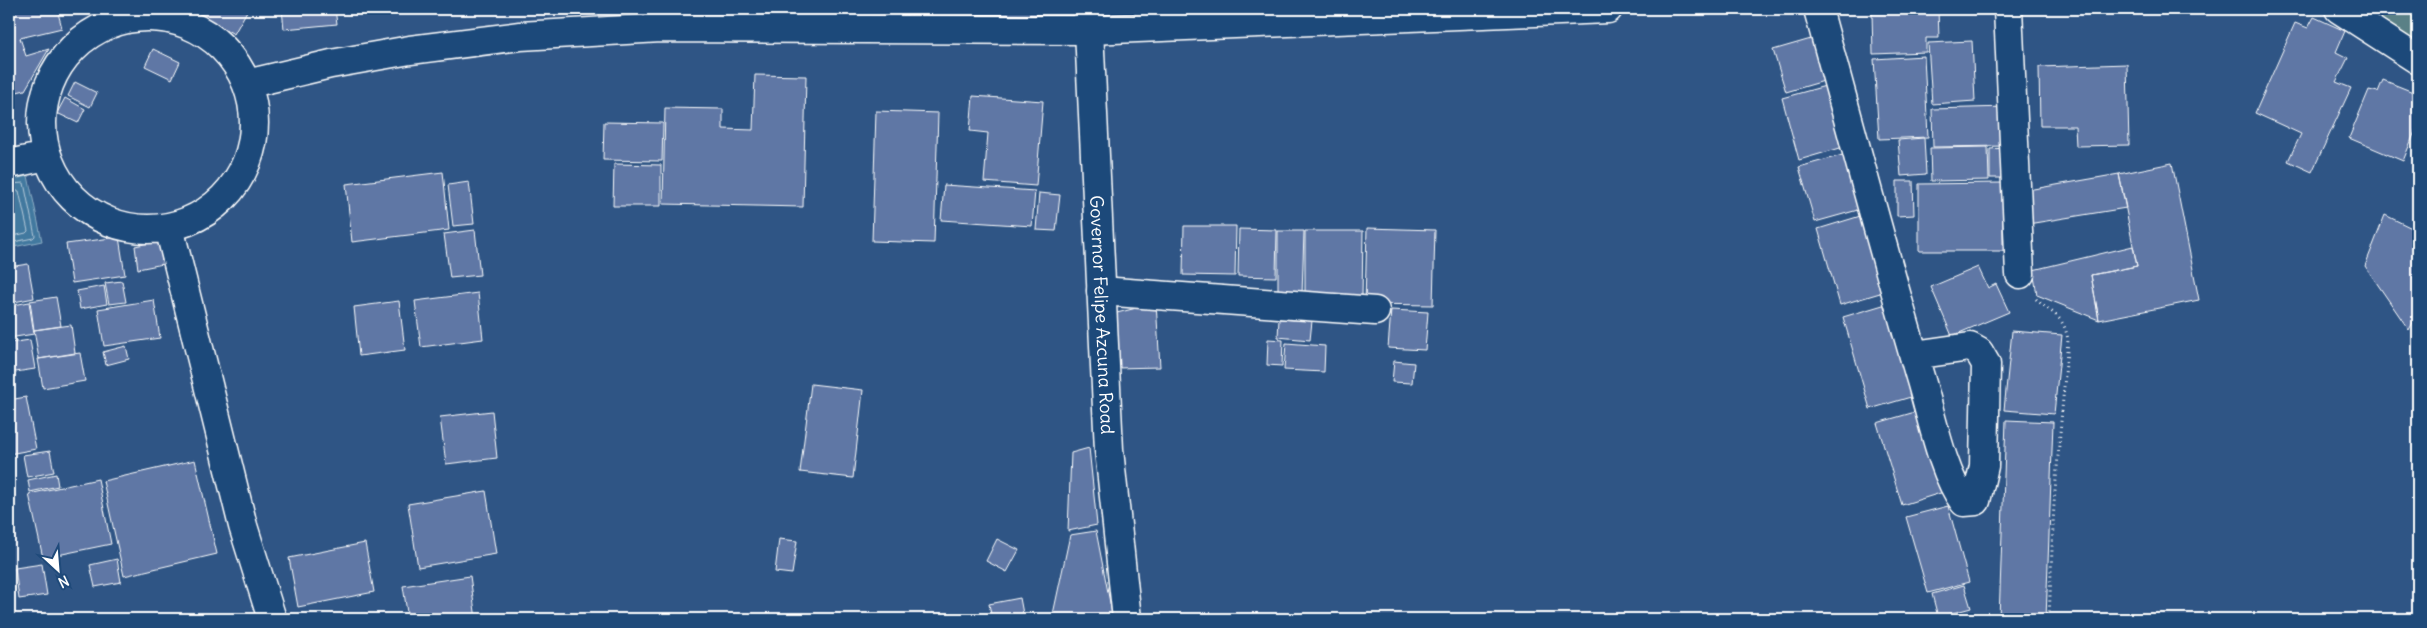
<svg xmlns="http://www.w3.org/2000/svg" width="2427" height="628" font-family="Delius,sans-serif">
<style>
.built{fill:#416291}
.green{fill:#5a8086;stroke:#acc0c2}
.water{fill:#43799f;stroke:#8eafc5}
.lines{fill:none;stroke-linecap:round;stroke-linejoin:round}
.shore{stroke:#b4c9d9;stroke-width:1}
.building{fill:#5e77a5;stroke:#fff}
.street-casing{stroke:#fff;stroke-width:31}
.secondary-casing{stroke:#fff;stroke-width:31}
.path{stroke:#fff;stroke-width:3;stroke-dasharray:1 4;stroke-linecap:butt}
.street{stroke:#1f4a7a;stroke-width:28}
.secondary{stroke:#1f4a7a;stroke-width:28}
.labels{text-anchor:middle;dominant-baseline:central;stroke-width:4;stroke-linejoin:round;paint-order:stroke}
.street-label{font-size:18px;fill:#fff;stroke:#1f4a7a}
</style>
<rect width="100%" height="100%" fill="#2f5585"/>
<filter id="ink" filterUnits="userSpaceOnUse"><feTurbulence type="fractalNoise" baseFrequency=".02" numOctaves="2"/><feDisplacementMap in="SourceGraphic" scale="10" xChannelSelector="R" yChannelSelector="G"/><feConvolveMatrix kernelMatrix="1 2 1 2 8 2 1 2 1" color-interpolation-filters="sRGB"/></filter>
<g filter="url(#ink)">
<path class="built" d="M 876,9 L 1052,9 L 1053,18 L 877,20 Z"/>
<path class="green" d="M 2361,9 L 2418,9 L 2418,45 Z"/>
<path class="water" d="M 28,176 L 42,241 L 9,248 L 9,180 Z"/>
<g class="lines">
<path class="shore" d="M 9,184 L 24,183 L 35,236 L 33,238 L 9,243
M 9,191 L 19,191 L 28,231 L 26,233 L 9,237"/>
</g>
<path class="building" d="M 9,9 L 57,9 L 62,28 L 20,38 L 26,56 L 49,49 L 25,90 L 9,94 Z
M 188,9 L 244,9 L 247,11 L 234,34 Z
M 282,9 L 335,9 L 337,24 L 284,29 Z
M 1054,9 L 1080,9 L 1080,18 L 1054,18 Z
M 1938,10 L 1939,38 L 1926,38 L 1926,52 L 1873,54 L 1872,13 Z
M 2314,17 L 2345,31 L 2336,52 L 2348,58 L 2336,82 L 2351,88 L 2312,172 L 2288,161 L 2301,134 L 2255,113 L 2295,23 L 2308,28 Z
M 1811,39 L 1824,81 L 1786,92 L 1773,50 Z
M 1972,41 L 1975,101 L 1932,104 L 1928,43 Z
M 153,49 L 180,62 L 172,79 L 145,66 Z
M 1924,56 L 1928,137 L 1879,139 L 1874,59 Z
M 2127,64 L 2129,145 L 2076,146 L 2075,126 L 2040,126 L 2039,67 Z
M 755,75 L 806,76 L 803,207 L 663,204 L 665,108 L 723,109 L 723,129 L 753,130 Z
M 2383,80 L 2418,94 L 2418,124 L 2403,161 L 2349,138 L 2369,90 L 2378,92 Z
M 75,82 L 97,93 L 90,107 L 68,96 Z
M 1829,85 L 1847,146 L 1799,160 L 1782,98 Z
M 973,96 L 1043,101 L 1036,186 L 984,182 L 988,133 L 970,131 Z
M 65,98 L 85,109 L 78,123 L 57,113 Z
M 2007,107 L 2008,146 L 1933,147 L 1932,109 Z
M 876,111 L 938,113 L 934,243 L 872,241 Z
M 604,122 L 663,123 L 662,161 L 603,160 Z
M 1924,138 L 1926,174 L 1901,176 L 1898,140 Z
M 1988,147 L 1989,180 L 1931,181 L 1930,148 Z
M 2005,148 L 2005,178 L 1990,178 L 1990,149 Z
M 1850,153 L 1865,208 L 1815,222 L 1799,167 Z
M 2172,163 L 2199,300 L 2099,320 L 2091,275 L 2137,266 L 2119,174 Z
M 614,164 L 661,165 L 661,206 L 613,206 Z
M 443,172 L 449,230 L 352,242 L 346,184 Z
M 2119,174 L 2126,208 L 2028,224 L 2022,191 Z
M 1897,181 L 1913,181 L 1914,215 L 1897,216 Z
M 469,182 L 474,224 L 453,226 L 448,185 Z
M 2003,183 L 2003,251 L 1919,251 L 1919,184 Z
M 944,185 L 1035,191 L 1032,226 L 941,220 Z
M 1039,193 L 1060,195 L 1056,231 L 1036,230 Z
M 1867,214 L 1890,290 L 1840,305 L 1818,229 Z
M 2385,215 L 2418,231 L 2418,313 L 2409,330 L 2365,266 Z
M 1184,226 L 1236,226 L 1235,276 L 1183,275 Z
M 1367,228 L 1435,230 L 1433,305 L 1365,304 Z
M 1239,229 L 1277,230 L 1276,277 L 1238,276 Z
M 475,230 L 480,275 L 450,278 L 444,234 Z
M 1278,231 L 1304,231 L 1302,295 L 1278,294 Z
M 1305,231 L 1363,231 L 1362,297 L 1305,296 Z
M 119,237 L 125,275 L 72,283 L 66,244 Z
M 159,241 L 163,264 L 138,269 L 135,246 Z
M 2133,246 L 2137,266 L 2091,275 L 2099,320 L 2037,295 L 2033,270 Z
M 28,264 L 34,298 L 9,303 L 9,267 Z
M 1978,267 L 1988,288 L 1996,284 L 2009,312 L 1952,336 L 1931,287 Z
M 122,281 L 126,302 L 109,304 L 105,283 Z
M 104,286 L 107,304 L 80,309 L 77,291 Z
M 478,293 L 483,339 L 421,347 L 415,301 Z
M 56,297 L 61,326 L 34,330 L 30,301 Z
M 154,300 L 160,338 L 104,346 L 98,309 Z
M 399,301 L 405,350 L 359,356 L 354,307 Z
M 29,302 L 34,334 L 9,338 L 9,306 Z
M 1893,302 L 1921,394 L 1870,409 L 1843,317 Z
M 1156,303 L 1160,367 L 1117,368 L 1113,314 Z
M 1391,310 L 1428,312 L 1425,350 L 1388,348 Z
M 1279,319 L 1312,321 L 1310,340 L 1278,337 Z
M 71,325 L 75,353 L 39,359 L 34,330 Z
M 2012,331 L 2062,335 L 2054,414 L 2004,410 Z
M 1268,339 L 1283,340 L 1282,366 L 1267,365 Z
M 30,340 L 35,369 L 9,373 L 9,343 Z
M 1286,343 L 1325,346 L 1324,372 L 1284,370 Z
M 126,346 L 129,359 L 106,365 L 103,352 Z
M 80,353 L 85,381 L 43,388 L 38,359 Z
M 1394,361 L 1414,363 L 1412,383 L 1392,382 Z
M 811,384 L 863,390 L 853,478 L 800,472 Z
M 26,397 L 36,449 L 9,454 L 9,400 Z
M 1922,410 L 1947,491 L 1902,505 L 1877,423 Z
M 492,411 L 497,458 L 446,464 L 440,417 Z
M 2006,420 L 2053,422 L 2046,619 L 1999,619 Z
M 1089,448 L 1097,525 L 1068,531 L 1071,453 Z
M 50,451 L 54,472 L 27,477 L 23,455 Z
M 195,460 L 217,554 L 124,576 L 103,481 Z
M 56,474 L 58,486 L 30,492 L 28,480 Z
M 98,479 L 111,544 L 43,558 L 29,494 Z
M 486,491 L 496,554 L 418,567 L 408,504 Z
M 1948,506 L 1969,582 L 1928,593 L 1906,517 Z
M 1096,531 L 1113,618 L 1052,619 L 1070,535 Z
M 779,539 L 797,541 L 792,574 L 775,572 Z
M 997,539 L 1019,550 L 1007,572 L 986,561 Z
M 365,543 L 374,592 L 298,607 L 289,558 Z
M 117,559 L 121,582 L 95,587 L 90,565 Z
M 42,564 L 47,595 L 19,599 L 15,568 Z
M 470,576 L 476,619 L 408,619 L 403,586 Z
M 1964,585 L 1971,608 L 1938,617 L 1932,594 Z
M 1020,598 L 1024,619 L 992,619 L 989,604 Z"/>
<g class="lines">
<defs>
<path id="street" d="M 1818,9 C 1852,132 1884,255 1920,377 C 1931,413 1942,473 1964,502 L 1976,501 L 1984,466 L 1986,364 L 1979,352 L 1970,347 L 1914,355
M 2008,9 L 2020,274
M 2339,9 L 2418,60
M42 123a106 106 0 1 1 212 0a106 106 0 1 1-212 0Z
M 247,84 L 331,64 L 410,50 L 520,36 L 661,28 L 1089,30 L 1608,9
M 9,164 L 46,156
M 169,227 L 243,526 L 272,619
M 1101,291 L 1375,311"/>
<g id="secondary">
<path id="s1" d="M 1088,9 L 1109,450 L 1127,619"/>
</g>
</defs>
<use href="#street" class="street-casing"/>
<use href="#secondary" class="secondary-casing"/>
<path class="path" d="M 2036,299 C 2052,314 2064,315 2068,340 L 2054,503 L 2049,619"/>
<use href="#street" class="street"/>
<use href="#secondary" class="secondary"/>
</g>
</g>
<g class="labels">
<g class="street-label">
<text stroke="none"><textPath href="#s1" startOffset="306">Governor Felipe Azcuna Road</textPath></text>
</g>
</g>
<rect width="2427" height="628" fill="none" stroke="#1f4a7a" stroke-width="30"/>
<rect x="15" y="15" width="2397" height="598" fill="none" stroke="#fff" stroke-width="2" filter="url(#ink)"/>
<g transform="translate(58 570) rotate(154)" stroke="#1f4a7a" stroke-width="4" paint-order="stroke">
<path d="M0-4L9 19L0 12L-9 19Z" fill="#ffffff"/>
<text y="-8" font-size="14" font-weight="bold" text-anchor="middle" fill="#ffffff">N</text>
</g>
</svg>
